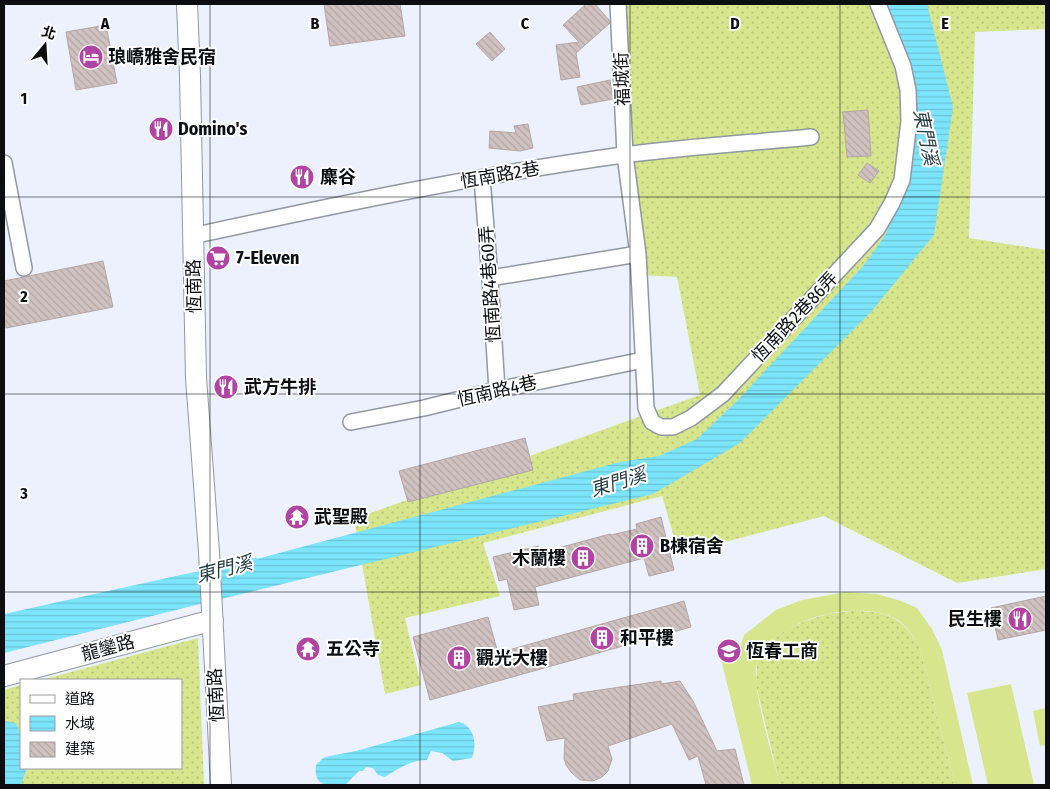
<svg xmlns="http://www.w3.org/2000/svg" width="1050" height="789" font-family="'Fira Sans Condensed','Noto Sans TC',sans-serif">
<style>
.grass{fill:url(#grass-dots)}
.pitch{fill:#d7e58c}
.water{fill:url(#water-rules)}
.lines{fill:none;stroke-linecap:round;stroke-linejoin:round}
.stream{stroke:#7ce5fb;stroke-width:4.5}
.building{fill:url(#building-back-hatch);stroke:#b4a6a4}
.minor-casing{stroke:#9297a1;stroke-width:18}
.tertiary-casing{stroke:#9297a1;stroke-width:22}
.minor{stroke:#fff;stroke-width:15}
.tertiary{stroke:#fff;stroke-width:20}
.grid{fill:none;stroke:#0c0e12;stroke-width:1;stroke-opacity:0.55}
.labels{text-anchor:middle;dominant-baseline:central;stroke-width:4;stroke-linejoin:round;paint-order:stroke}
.poi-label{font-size:18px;font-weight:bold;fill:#0c0e12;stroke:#fefefe;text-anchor:start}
.street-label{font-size:18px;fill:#0c0e12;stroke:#fefefe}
.water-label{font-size:19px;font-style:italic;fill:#263e43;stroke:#fefefe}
.grid-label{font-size:16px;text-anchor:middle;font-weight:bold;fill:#0c0e12;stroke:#fefefe;stroke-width:4;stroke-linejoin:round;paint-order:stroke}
</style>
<defs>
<pattern id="grass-dots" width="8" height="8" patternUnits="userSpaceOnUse" patternTransform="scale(1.25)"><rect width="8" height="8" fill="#d7e58c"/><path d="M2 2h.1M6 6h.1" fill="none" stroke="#b7c378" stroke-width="1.8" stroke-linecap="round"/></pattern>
<pattern id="water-rules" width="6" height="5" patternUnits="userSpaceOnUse" patternTransform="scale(1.25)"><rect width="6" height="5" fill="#7ce5fb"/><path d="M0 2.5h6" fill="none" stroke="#6ac3d6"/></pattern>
<pattern id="building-back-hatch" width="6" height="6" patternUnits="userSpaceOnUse" patternTransform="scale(1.25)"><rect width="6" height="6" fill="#d0c2c0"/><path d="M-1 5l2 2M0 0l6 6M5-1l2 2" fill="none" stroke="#b1a6a4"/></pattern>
</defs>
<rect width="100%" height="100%" fill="#ecf1fd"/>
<path class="grass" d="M 620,4 L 1046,4 L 1046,29 L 975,32 L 969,238 L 1046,250 L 1046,569 L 957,583 L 824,516 L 679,554 L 662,496 L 483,543 L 500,596 L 405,618 L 421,685 L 385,694 L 354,519 L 700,395 L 677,277 L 639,275 Z
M 852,611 C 887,611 902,616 920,648 L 955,785 L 780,785 L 756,685 L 757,663 L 767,644 L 787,629 L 805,621 L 828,614 Z
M 198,638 L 204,785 L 4,785 L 4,690 L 21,685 L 21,768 L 181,768 L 181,680 L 41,680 Z"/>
<path class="pitch" d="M 846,592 L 877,594 L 901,601 L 917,608 L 932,629 L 942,650 L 973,785 L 955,785 L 920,648 C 914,638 906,624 896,619 C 859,598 771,619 757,663 C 750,684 774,760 780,785 L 752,785 L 720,655 L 739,650 L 744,635 L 776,610 L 802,600 Z
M 1011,684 L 1034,785 L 988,785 L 967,693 Z
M 1046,708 L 1046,745 L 1040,746 L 1033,711 Z"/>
<path class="water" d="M 882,4 L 927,4 L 953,107 L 934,235 L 871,312 L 740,443 L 653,494 L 196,605 L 4,653 L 4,614 L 185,574 L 238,564 L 620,462 L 659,456 L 697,439 L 737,401 L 864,265 L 886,234 L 900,199 L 916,126 L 915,104 Z
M 4,721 L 16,723 L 21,736 L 21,768 L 27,768 L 21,785 L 4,785 Z
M 459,722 C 475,726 477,745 472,758 L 453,761 L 442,753 L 431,751 L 427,760 C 412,760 397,769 385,777 L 378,775 L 373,768 L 366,767 L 363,771 L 359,771 L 345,785 C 329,785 313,788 316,765 L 323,758 L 330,756 L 356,751 Z"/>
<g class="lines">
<path class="stream" d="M 232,566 L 256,560"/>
</g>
<path class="building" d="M 324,4 L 400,4 L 405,36 L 330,46 Z
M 586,4 L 595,4 L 609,20 L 610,23 L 576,53 L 580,77 L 561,80 L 556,45 L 579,42 L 563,25 Z
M 106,25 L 117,83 L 76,90 L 66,32 Z
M 490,32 L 505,49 L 492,61 L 476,44 Z
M 610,80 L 613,99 L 581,105 L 577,87 Z
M 868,110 L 871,156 L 847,157 L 843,112 Z
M 528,124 L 533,148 L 520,151 L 489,148 L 490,131 L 516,133 L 514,126 Z
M 867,163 L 879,171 L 870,183 L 858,175 Z
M 103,261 L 113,307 L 6,328 L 4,317 L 4,281 Z
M 525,438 L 533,470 L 408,502 L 399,471 Z
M 661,517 L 674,570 L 649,576 L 644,558 L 610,567 L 535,587 L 539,605 L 514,610 L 507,579 L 499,581 L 493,557 L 538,546 L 540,553 L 610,534 L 611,535 L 637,529 L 636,524 Z
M 1046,596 L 1046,630 L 998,640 L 991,608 Z
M 684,601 L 691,627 L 430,700 L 413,637 L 488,617 L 498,653 Z
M 661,681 L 661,684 L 680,681 L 693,701 L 717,751 L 735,749 L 744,785 L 706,785 L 698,756 L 689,760 L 672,724 L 608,746 L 612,759 L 608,771 L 602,777 L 593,781 L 580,780 L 571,772 L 566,765 L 564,758 L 565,738 L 547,741 L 538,707 L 574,700 L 573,694 Z"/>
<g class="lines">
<defs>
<path id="minor" d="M 618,4 L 625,155 L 638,254 L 646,408 L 652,422 L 661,427 L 673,427 L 691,418 L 723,394 L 877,229 L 892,203 L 902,180 L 909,121 L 908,90 L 903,66 L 878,4
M 4,163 L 24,268
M 482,178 L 490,278 L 497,390
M 192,236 C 335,205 478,175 623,155 C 685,147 748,143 811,137
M 490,278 L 638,254
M 351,422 L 424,408 L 497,390 L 643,360"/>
<path id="tertiary" d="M 187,4 L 190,76 L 196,378 L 209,552 L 221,785
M 4,676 L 213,620"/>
</defs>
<use href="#minor" class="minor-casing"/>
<use href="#tertiary" class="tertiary-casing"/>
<use href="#minor" class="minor"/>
<use href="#tertiary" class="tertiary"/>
</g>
<path class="grid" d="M 210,4 L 210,785M 420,4 L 420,785M 630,4 L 630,785M 840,4 L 840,785M 4,197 L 1046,197M 4,394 L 1046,394M 4,592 L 1046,592"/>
<defs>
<symbol id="hotel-disc" viewBox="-11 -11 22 22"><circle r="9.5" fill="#b143a2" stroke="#fefefe"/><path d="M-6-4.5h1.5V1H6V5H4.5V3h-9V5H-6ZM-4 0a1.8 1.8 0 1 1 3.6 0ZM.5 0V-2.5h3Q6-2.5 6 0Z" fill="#fff"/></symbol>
<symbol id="restaurant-disc" viewBox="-11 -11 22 22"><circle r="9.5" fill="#b143a2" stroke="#fefefe"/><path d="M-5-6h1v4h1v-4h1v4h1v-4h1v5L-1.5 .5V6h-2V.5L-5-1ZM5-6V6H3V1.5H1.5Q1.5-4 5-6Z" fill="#fff"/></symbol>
<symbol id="supermarket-disc" viewBox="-11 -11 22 22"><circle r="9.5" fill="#b143a2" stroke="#fefefe"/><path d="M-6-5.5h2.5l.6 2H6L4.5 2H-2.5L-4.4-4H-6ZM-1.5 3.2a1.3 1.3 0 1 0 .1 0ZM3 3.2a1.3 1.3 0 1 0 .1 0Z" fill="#fff"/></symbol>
<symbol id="temple-disc" viewBox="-11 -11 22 22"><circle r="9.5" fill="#b143a2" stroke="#fefefe"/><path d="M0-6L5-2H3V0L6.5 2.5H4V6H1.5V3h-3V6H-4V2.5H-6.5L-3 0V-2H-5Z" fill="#fff"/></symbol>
<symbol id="building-disc" viewBox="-11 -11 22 22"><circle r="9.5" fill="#b143a2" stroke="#fefefe"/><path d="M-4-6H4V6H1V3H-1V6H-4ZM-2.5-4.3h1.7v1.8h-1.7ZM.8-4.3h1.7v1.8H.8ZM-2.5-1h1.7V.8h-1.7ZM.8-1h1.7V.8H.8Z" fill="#fff"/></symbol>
<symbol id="school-disc" viewBox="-11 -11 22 22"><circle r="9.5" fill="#b143a2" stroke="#fefefe"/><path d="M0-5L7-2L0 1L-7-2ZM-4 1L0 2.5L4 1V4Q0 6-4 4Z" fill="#fff"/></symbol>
</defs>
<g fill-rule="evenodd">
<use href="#hotel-disc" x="77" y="43" width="28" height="28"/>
<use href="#restaurant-disc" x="147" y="115" width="28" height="28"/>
<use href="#restaurant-disc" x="288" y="163" width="28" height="28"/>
<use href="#supermarket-disc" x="204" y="244" width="28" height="28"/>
<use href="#restaurant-disc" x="212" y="373" width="28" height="28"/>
<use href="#temple-disc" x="283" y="503" width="28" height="28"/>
<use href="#building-disc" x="628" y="532" width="28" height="28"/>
<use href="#building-disc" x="569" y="544" width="28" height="28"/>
<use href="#restaurant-disc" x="1006" y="605" width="28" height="28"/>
<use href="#building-disc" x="588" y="624" width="28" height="28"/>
<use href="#temple-disc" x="294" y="635" width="28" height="28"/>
<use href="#school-disc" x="715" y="637" width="28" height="28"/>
<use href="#building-disc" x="445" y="644" width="28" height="28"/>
</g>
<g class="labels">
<g class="poi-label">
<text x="108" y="57">琅嶠雅舍民宿</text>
<text x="178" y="129">Domino's</text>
<text x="320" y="177">麋谷</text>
<text x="236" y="258">7-Eleven</text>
<text x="244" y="387">武方牛排</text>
<text x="314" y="517">武聖殿</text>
<text x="660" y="546">B棟宿舍</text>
<text x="566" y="558" text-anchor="end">木蘭樓</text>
<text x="1002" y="619" text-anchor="end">民生樓</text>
<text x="620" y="638">和平樓</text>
<text x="326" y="649">五公寺</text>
<text x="746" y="651">恆春工商</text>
<text x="476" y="658">觀光大樓</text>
</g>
<g class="street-label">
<text transform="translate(622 79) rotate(-92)">福城街</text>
<text transform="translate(500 175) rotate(-10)">恆南路2巷</text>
<text transform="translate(490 284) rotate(-94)">恆南路4巷60弄</text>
<text transform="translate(194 286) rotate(-91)">恆南路</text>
<text transform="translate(795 317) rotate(-47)">恆南路2巷86弄</text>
<text transform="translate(497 391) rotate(-13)">恆南路4巷</text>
<text transform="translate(108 648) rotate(-15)">龍鑾路</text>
<text transform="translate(216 695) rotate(-93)">恆南路</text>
</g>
<g class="water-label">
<text transform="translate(926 137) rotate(78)">東門溪</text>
<text transform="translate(618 482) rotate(-17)">東門溪</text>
<text transform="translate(224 569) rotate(-14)">東門溪</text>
</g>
</g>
<g class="grid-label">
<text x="105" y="29">A</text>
<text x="315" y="29">B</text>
<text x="525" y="29">C</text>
<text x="735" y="29">D</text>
<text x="945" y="29">E</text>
<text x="24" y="104">1</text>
<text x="24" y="302">2</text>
<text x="24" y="499">3</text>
</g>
<rect width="1050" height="789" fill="none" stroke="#0c0e12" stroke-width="10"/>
<rect x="20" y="679" width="162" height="90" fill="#fefefe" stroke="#9d9ea0"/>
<rect x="30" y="695" width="25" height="8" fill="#ffffff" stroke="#9d9ea0"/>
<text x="65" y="704" font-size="15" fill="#0c0e12">道路</text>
<rect x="30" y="716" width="25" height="15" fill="url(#water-rules)" stroke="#9d9ea0"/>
<text x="65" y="729" font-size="15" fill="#0c0e12">水域</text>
<rect x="30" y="742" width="25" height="15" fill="url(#building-back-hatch)" stroke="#9d9ea0"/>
<text x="65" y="754" font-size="15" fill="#0c0e12">建築</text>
<g transform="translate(45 45) rotate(18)" stroke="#fefefe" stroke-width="4" paint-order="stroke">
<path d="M0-4L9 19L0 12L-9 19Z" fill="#0c0e12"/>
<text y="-8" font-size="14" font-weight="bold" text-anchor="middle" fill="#0c0e12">北</text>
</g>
</svg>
